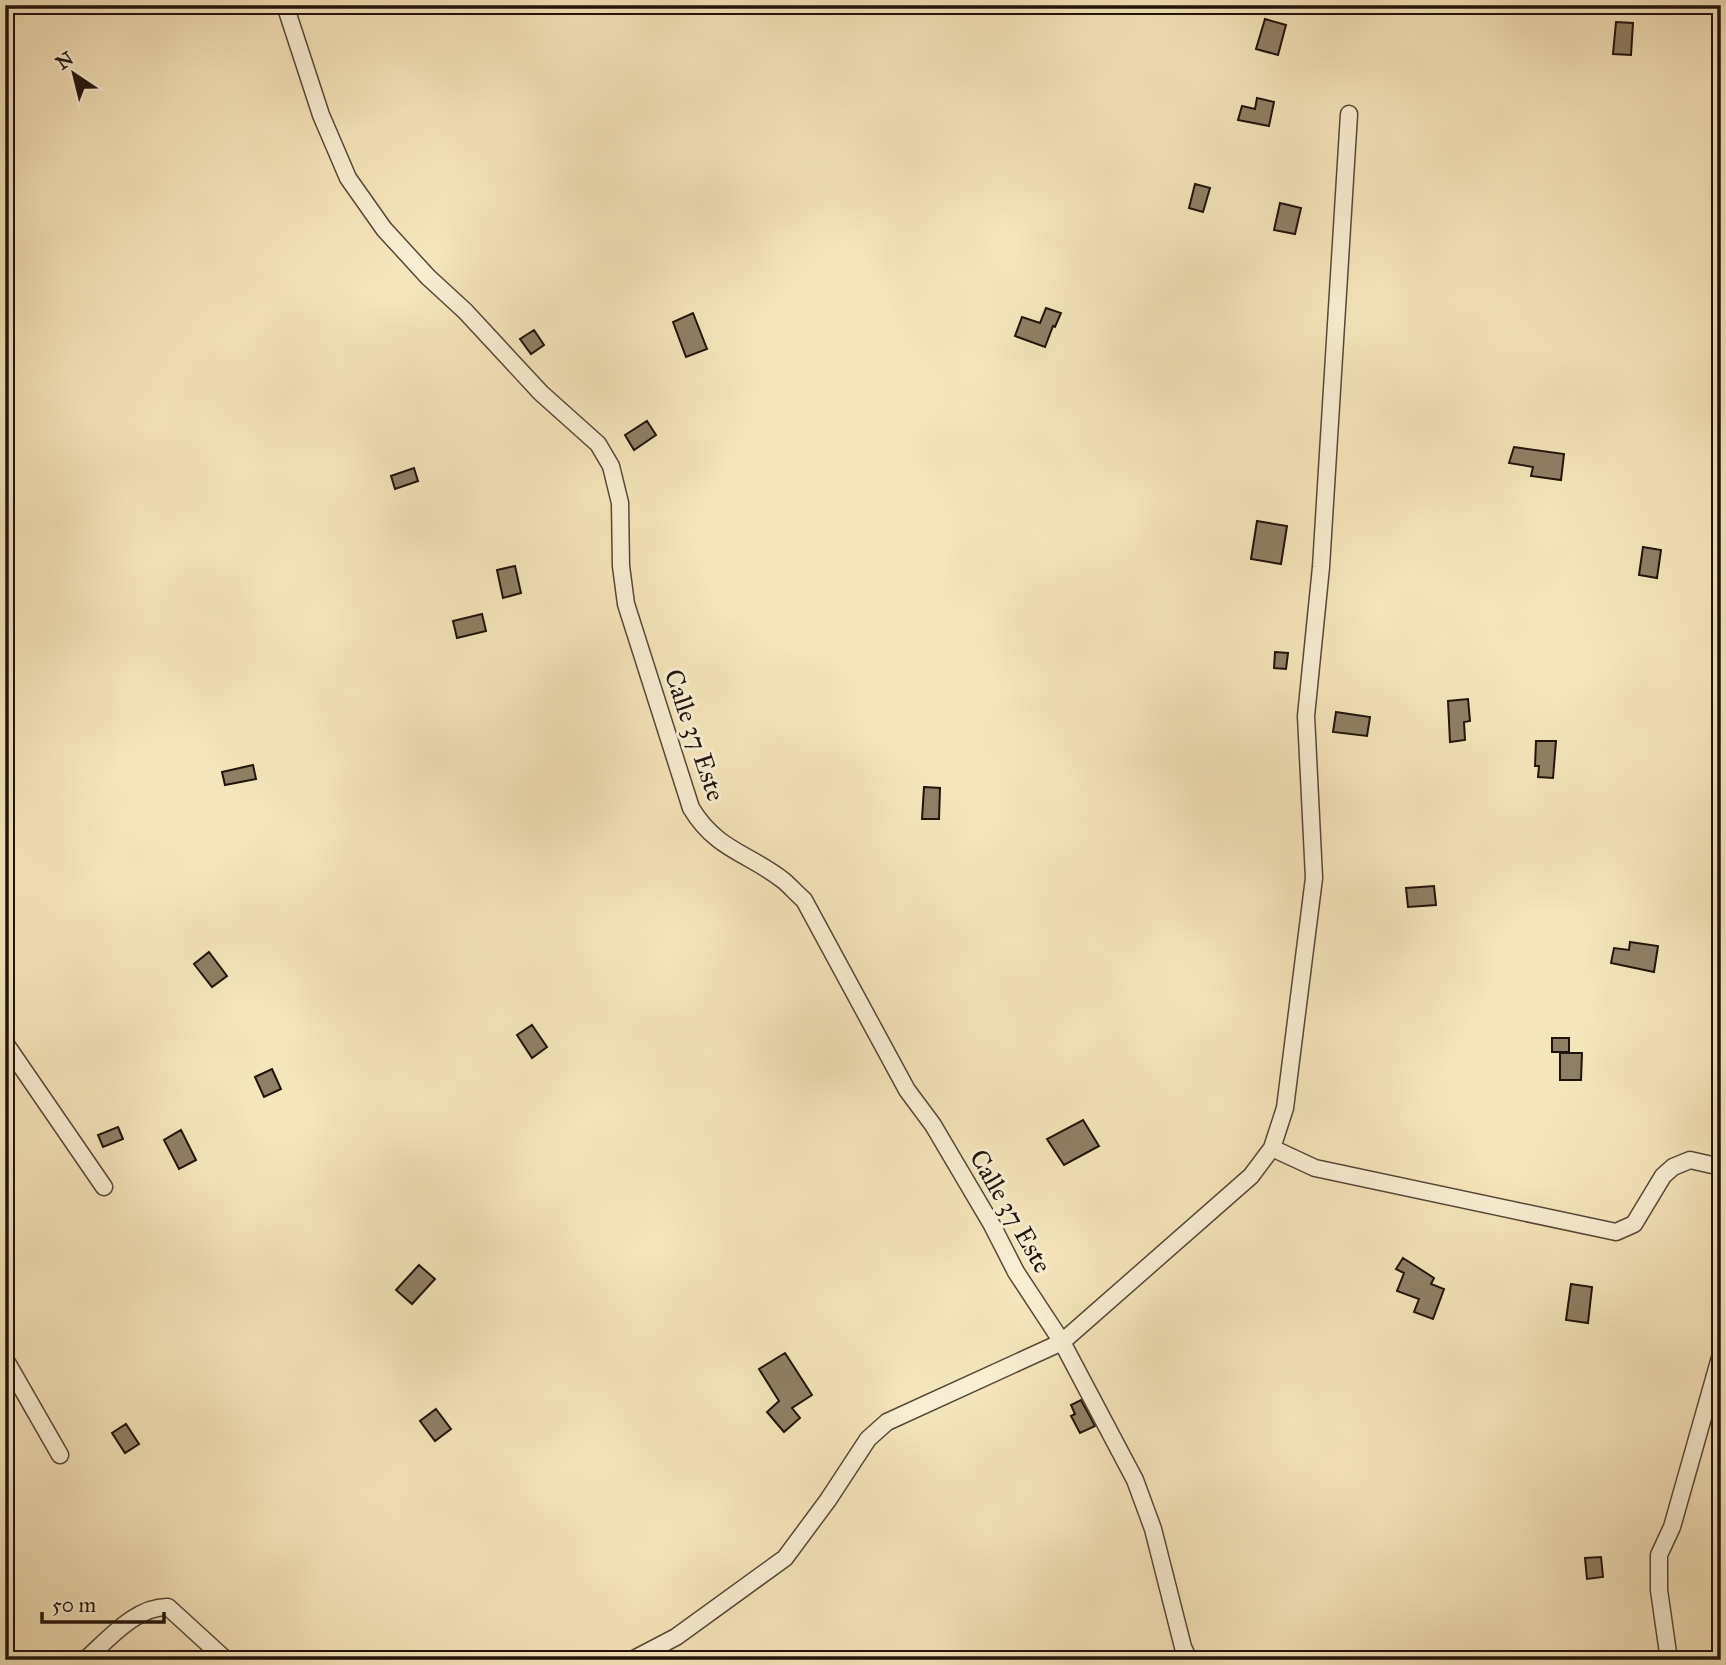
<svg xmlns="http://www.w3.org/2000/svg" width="1726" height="1665" font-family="'IM FELL Great Primer',serif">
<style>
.building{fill:#8f8065;stroke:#211309;stroke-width:2}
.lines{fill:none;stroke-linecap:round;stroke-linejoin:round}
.minor-casing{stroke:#564835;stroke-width:19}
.minor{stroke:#f8eed2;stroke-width:16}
.labels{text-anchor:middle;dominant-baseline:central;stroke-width:6;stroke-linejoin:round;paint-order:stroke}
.street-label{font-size:26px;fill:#211309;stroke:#f8eed2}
</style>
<rect width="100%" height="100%" fill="#f5e5ba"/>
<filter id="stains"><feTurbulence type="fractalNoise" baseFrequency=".00286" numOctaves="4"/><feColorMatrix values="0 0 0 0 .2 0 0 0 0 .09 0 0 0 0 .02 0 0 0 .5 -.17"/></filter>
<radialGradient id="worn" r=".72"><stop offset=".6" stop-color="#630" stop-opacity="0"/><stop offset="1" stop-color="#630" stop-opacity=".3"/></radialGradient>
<path class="building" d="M 1265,19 L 1286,25 L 1278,55 L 1256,49 Z
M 1616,22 L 1633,23 L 1631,55 L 1613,54 Z
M 1257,98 L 1274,102 L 1269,126 L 1238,120 L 1242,106 L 1255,109 Z
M 1195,184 L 1210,188 L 1203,212 L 1189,208 Z
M 1280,203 L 1301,208 L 1295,234 L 1274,230 Z
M 1046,308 L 1061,313 L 1055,327 L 1053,326 L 1045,347 L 1015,336 L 1022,317 L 1040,323 Z
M 693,313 L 707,349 L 686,357 L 673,322 Z
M 534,330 L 544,345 L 531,354 L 520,339 Z
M 647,421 L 656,435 L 634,450 L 625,435 Z
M 1514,447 L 1564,454 L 1561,480 L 1531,476 L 1533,467 L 1509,463 Z
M 414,468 L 418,481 L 395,489 L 391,476 Z
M 1257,521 L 1287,526 L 1281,564 L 1251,559 Z
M 1643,547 L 1661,550 L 1657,578 L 1639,575 Z
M 515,566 L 521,593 L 503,598 L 497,570 Z
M 482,614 L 486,631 L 457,638 L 453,621 Z
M 1275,652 L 1288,653 L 1286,669 L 1274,668 Z
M 1468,699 L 1470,721 L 1464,722 L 1465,740 L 1450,742 L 1448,701 Z
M 1336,712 L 1370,717 L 1367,736 L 1333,732 Z
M 1536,741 L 1556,741 L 1553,778 L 1538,777 L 1539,766 L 1535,766 Z
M 253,765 L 256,779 L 225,785 L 222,772 Z
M 924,787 L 940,788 L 939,819 L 922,819 Z
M 1434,886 L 1436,905 L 1408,907 L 1406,888 Z
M 1630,942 L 1658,946 L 1654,972 L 1611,963 L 1614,948 L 1629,950 Z
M 209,952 L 227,976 L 212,987 L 194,964 Z
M 532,1025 L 547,1047 L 532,1058 L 517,1035 Z
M 1552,1038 L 1569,1038 L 1569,1052 L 1552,1052 Z
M 1560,1053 L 1582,1053 L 1581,1080 L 1560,1080 Z
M 272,1069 L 281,1089 L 264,1097 L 255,1077 Z
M 1083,1120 L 1099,1146 L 1064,1165 L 1047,1139 Z
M 118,1127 L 123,1139 L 103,1147 L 98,1135 Z
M 181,1130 L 196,1160 L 179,1169 L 164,1140 Z
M 1403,1258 L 1434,1278 L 1431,1284 L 1444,1289 L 1433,1319 L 1414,1312 L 1419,1299 L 1397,1291 L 1404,1273 L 1396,1269 Z
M 419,1265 L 435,1279 L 412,1304 L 396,1290 Z
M 1571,1284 L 1592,1287 L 1588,1323 L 1566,1320 Z
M 785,1353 L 812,1395 L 792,1408 L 800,1418 L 784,1432 L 767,1412 L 779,1401 L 759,1369 Z
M 1081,1400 L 1095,1426 L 1080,1433 L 1071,1416 L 1075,1414 L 1071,1405 Z
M 436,1409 L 451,1429 L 435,1441 L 420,1421 Z
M 126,1424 L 139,1444 L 125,1453 L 112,1433 Z
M 1601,1557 L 1603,1577 L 1587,1579 L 1585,1558 Z"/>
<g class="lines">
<defs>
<path id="minor" d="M 285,5 L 321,115 L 348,178 L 384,229 L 428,277 L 465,311 L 541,393 L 598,444 L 611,466 L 620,503 L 621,566 L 626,604 L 691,808 C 717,851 749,853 784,881 C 791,887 797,894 804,900 L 907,1090 L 933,1125 L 992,1225 L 1016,1272 L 1062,1342 L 1135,1480 L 1153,1529 L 1183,1647 L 1189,1660
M 5,1043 L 104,1187
M 1272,1148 L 1315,1168 L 1616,1232 L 1634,1224 L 1663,1176 L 1673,1167 L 1690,1160 L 1721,1167
M 5,1359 L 60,1455
M 5,1659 L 6,1660
M 85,1660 C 108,1640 136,1606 168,1607 L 226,1660
M 632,1660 L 676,1637 L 785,1558 L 828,1500 L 868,1439 L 887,1422 L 1062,1342 L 1251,1176 L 1272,1148 L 1285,1108 L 1314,878 L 1306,716 L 1321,567 L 1349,114
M 1669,1660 L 1659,1590 L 1659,1555 L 1672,1527 L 1721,1354"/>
</defs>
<use href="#minor" class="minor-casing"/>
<use href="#minor" class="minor"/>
</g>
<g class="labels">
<g class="street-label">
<text transform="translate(695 735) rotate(71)">Calle 37 Este</text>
<text transform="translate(1011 1211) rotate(60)">Calle 37 Este</text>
</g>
</g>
<rect width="1726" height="1665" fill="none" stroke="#f5e5ba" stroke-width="28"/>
<rect x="7" y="7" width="1712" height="1651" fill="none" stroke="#211309" stroke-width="3.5"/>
<rect x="14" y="14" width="1698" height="1637" fill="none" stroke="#211309" stroke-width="2"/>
<g transform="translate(74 74) rotate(325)" stroke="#f8eed2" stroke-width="5" paint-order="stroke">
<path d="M0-5L12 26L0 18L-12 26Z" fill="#211309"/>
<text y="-10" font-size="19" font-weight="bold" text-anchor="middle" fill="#211309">N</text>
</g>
<path d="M42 1612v10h122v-10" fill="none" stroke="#211309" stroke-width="3.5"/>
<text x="52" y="1612" font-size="21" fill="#211309" stroke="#f8eed2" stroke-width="5" paint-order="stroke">50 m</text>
<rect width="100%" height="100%" filter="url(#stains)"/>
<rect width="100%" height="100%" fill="url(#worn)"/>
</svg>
